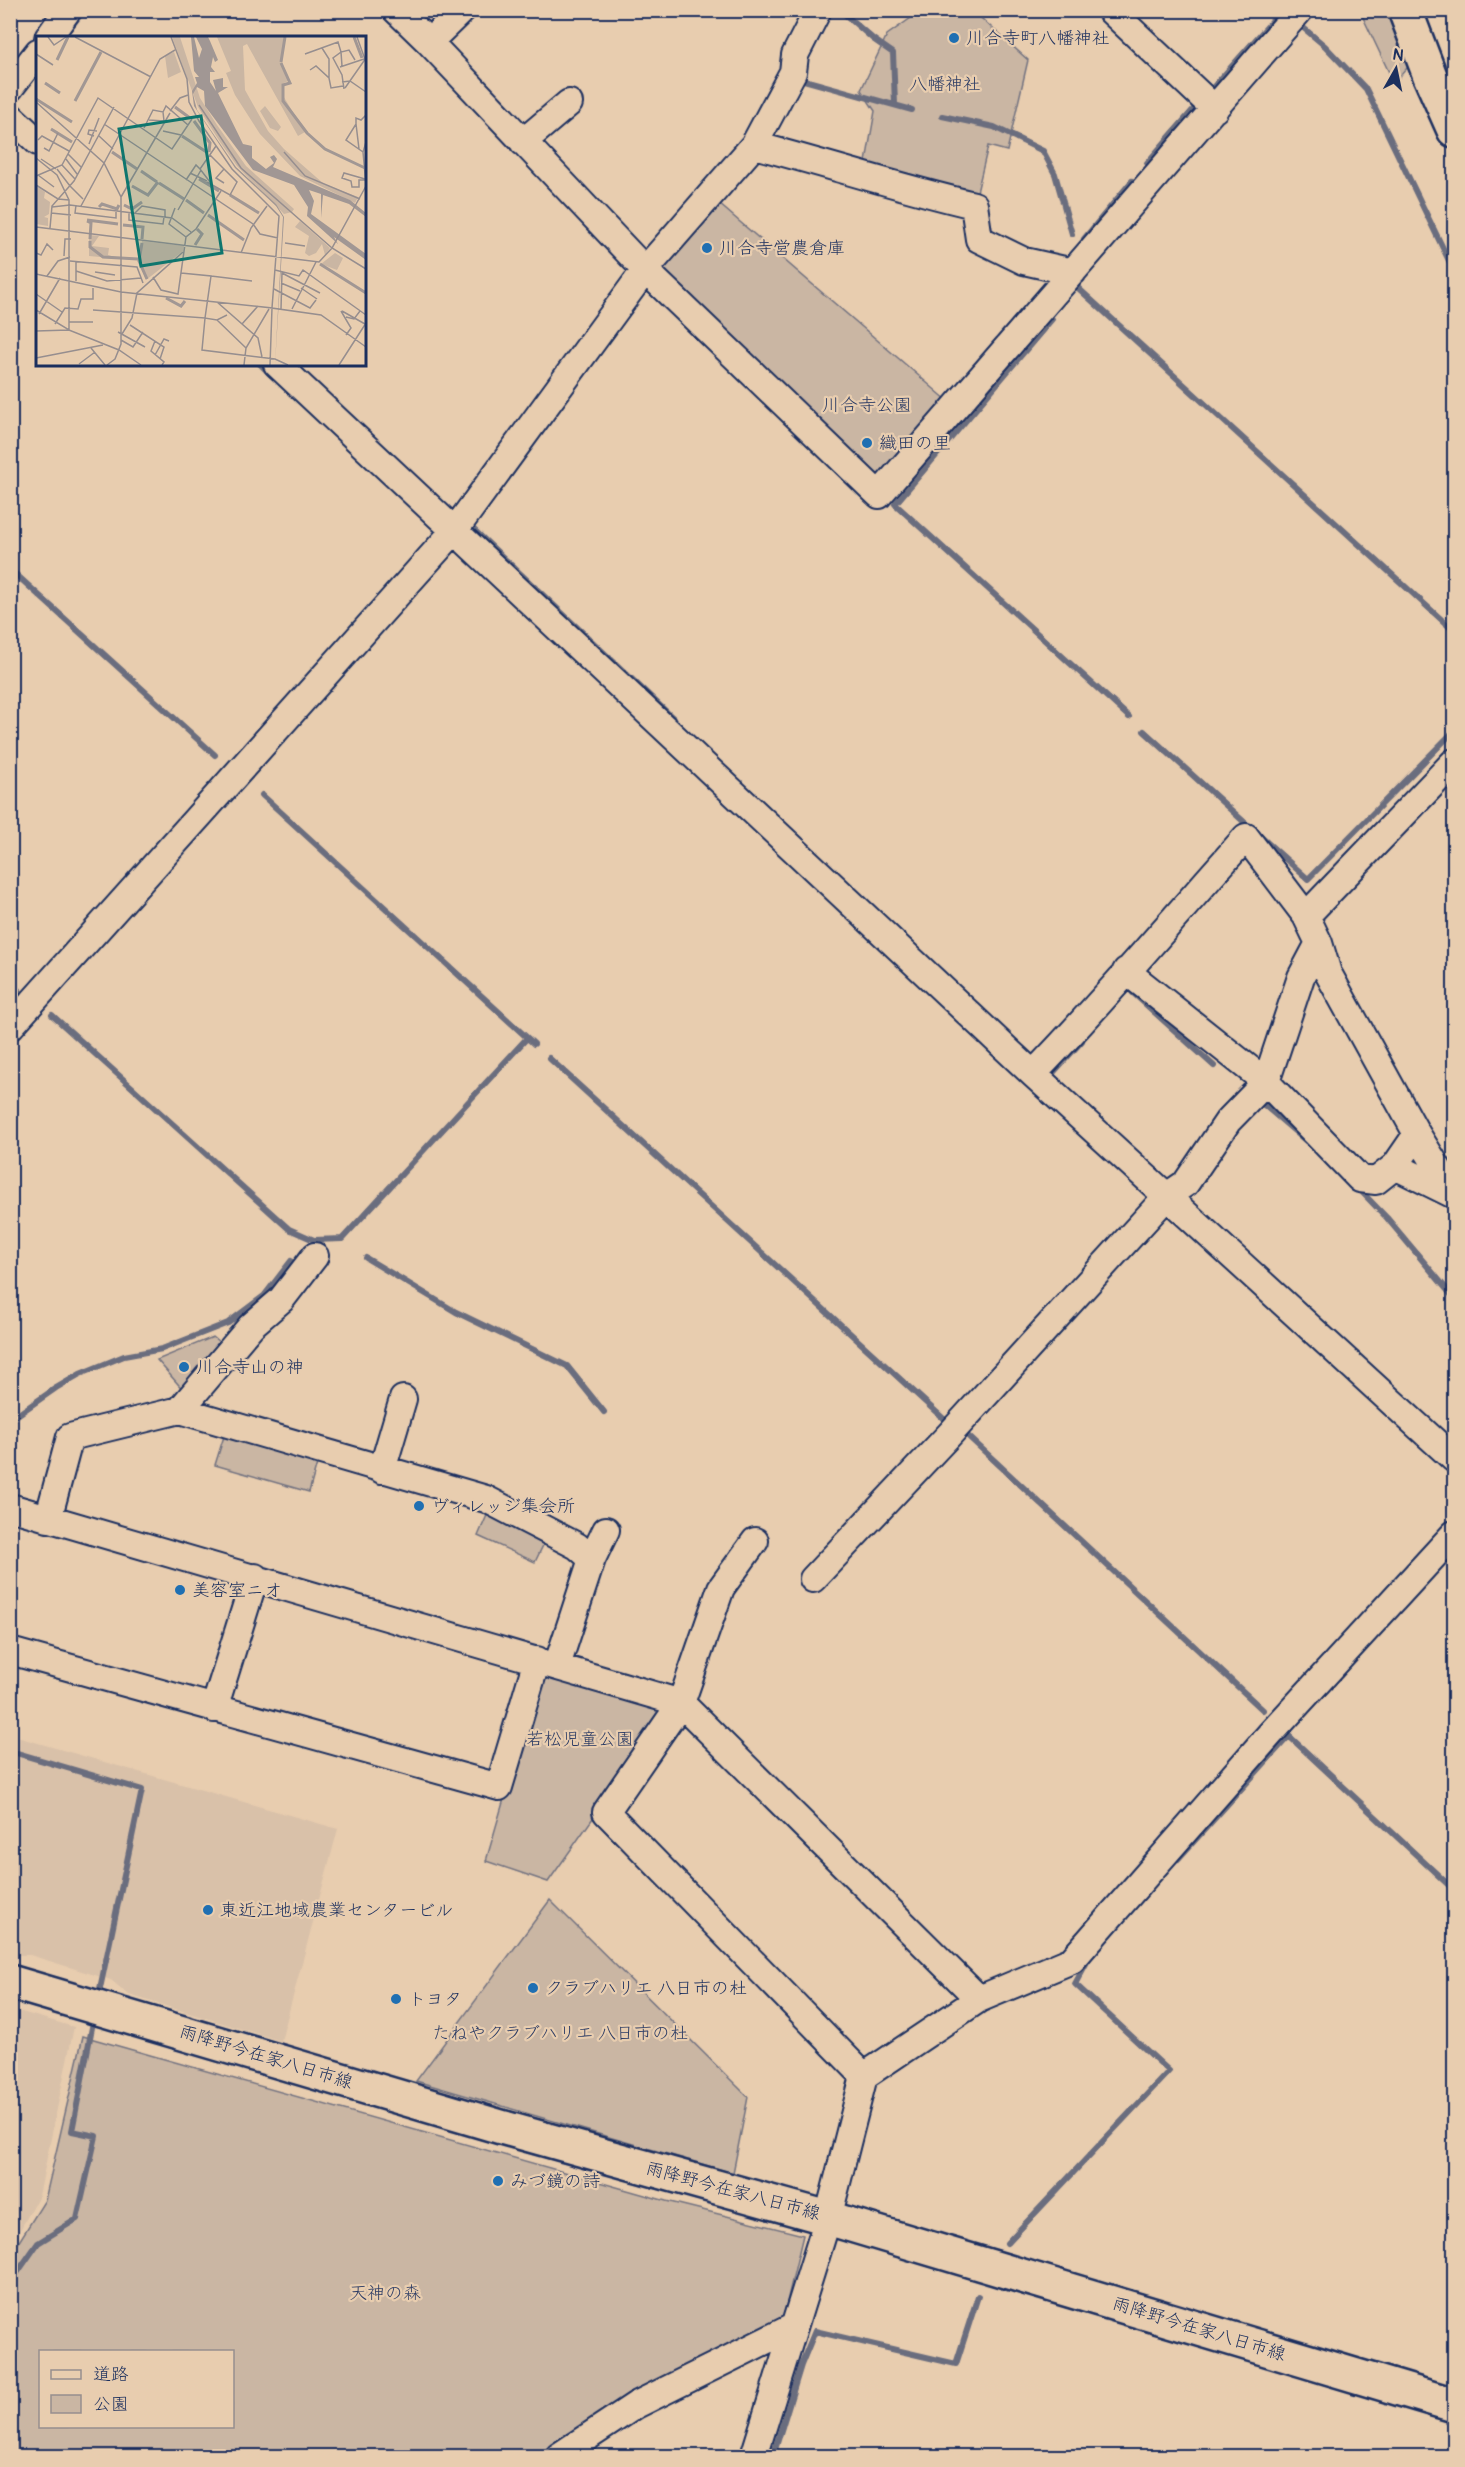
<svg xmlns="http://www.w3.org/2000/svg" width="1465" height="2467" font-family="Pangolin,'Klee One',sans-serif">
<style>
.built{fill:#d9c1a9}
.green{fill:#cab6a3;stroke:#727280;stroke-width:1.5;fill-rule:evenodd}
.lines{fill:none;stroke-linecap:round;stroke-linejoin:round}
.stream{stroke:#6b6d7e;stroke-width:6}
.minor-casing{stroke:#1b2f5e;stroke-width:30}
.major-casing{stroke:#1b2f5e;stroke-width:38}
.minor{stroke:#e8cdaf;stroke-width:26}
.major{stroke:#e8cdaf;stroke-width:33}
.poi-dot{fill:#1f6fb2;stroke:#e8cdaf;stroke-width:2}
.labels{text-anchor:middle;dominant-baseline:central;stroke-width:4.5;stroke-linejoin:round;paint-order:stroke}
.poi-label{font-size:18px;fill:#1b2f5e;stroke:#e8cdaf;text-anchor:start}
.park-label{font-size:18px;fill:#2c3c65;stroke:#e8cdaf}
.street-label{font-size:18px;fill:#1b2f5e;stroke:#e8cdaf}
.inset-river{fill:none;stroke:#a19794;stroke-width:3}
.inset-road{fill:none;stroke:#968e8f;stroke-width:1.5}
.view{fill:#0f766e;fill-opacity:0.15;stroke:#0f766e;stroke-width:3}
.inset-edge{fill:none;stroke:#1b2f5e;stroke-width:3}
</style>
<rect width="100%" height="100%" fill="#e8cdaf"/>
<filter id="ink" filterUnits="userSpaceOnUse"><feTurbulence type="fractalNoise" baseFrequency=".0167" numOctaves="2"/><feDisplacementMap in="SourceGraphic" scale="12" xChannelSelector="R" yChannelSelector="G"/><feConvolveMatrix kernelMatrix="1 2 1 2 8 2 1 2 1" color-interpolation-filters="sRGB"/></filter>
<g filter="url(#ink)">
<path class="built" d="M 10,1735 L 338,1829 L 281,2041 L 129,1995 L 111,1980 L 30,1955 L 11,1955 Z
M 11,2009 L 74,2027 L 39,2196 L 11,2246 Z"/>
<path class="green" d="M 921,11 L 973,11 L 1028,60 L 1007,151 L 988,146 L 974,205 L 862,185 L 875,111 L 861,90 L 887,35 Z
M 1360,11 L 1392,11 L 1415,59 L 1394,83 Z
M 711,197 L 955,407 L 879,495 L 645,270 Z
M 213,1337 L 224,1346 L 185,1392 L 157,1360 Z
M 225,1433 L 318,1460 L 309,1492 L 215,1465 Z
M 488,1513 L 546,1539 L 535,1562 L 478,1536 Z
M 542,1668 L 671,1707 L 548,1882 L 486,1861 Z
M 550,1900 L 748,2097 L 733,2173 L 416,2081 Z
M 83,2036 L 666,2201 L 803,2235 L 783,2318 L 628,2399 L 544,2456 L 11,2456 L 10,2256 L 45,2200 ZM 40,2352 L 232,2352 L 232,2426 L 40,2426 Z"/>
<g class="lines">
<path class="stream" d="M 379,10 L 391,22
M 840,10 L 873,39 L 893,53 L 895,104
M 1300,25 L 1325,46 L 1366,89 L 1454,271
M 67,32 L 84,10
M 804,80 L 912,110
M 1209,92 L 1282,10
M 942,116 L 994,127 L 1043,151 L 1055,174 L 1072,234
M 1147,163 L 1193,110
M 1084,239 L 1132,181
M 1077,287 L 1454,631
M 1052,319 L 895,504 L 1129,717
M 260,364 L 271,375
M 473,529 L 674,719
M 10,569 L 215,755
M 1144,731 L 1253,830
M 262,795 L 534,1044
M 1260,836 L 1308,879 L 1454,731
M 10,983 L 19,991
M 1132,992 L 1214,1066
M 52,1015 L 289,1229 L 314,1240 L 342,1239 L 527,1038
M 549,1058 L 946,1421
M 1053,1073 L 1082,1041
M 1257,1099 L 1306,1141
M 1358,1188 L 1387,1218 L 1454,1298
M 366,1258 L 456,1312 L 567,1366 L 604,1412
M 10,1420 L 56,1388 L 80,1374 L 124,1356 L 162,1349 L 228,1323 L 264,1296 L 291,1261
M 969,1437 L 1263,1710
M 10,1751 L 142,1790 L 98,1998
M 1178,1859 L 1289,1736 L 1454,1890
M 1007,2243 L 1169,2071 L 1075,1984 L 1089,1958
M 10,2283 L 38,2243 L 77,2219 L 96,2136 L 72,2131 L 94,2017
M 773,2456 L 801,2365 L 815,2331 L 956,2364 L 978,2296"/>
<defs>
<path id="minor" d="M 396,10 L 429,42 L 645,270 L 879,495 L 1299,11
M 1110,10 L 1215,109
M 48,38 L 68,10
M 429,42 L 462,10
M 10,88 L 38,52
M 10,116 L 38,142
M 523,142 L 569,103
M 754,145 C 828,164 900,188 974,205 L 979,239 L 1024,261 L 1073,272
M 277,364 L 1033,1074 L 1454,1459
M 1454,762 L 1306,916 L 1319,943 L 1328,973 L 1417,1134 L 1454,1194
M 1126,971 L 1266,1082 L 1360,1179 L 1376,1181 L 1395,1166 L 1417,1134
M 10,1027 L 455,530 L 645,270 L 754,145 L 793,72 L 795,55 L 818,10
M 1033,1074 C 1107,998 1175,916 1246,837 L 1306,916
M 1395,1166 L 1454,1195
M 180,1410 L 251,1326 L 281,1300 L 315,1256
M 382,1470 L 403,1399
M 10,1507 L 681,1703 L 979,1999
M 48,1519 L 70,1437 L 180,1410 L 486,1499 L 577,1546 L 592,1559 L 557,1666
M 755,1541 L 721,1588 L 681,1703 L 606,1812 L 864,2076
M 592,1559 L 606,1530
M 813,1579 L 949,1435 L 1167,1196 L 1186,1183 L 1228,1121 L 1266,1082 L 1301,977 L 1319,943
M 10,1651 L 499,1787 L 537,1660
M 214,1709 L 255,1577
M 559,2456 L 636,2405 L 793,2327
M 754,2456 L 828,2218 L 864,2076 L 979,1999 L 1072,1960 L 1271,1733 L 1454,1534"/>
<path id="major" d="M 1405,10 L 1430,76 L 1454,130
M 10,1982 L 501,2127 L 828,2218 L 1454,2405"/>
</defs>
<use href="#minor" class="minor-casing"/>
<use href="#major" class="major-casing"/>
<use href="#minor" class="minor"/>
<use href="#major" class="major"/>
</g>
</g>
<g class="poi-dot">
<circle cx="954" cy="38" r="6"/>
<circle cx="707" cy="248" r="6"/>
<circle cx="867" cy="443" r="6"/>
<circle cx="184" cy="1367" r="6"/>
<circle cx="419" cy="1506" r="6"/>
<circle cx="180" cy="1590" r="6"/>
<circle cx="208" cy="1910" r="6"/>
<circle cx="533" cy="1988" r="6"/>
<circle cx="396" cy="1999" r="6"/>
<circle cx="498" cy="2181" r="6"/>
</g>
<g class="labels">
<g class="poi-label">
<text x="966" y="38">川合寺町八幡神社</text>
<text x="719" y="248">川合寺営農倉庫</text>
<text x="879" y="443">織田の里</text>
<text x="196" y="1367">川合寺山の神</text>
<text x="431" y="1506">ヴィレッジ集会所</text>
<text x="192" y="1590">美容室ニオ</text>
<text x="220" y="1910">東近江地域農業センタービル</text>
<text x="545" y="1988">クラブハリエ 八日市の杜</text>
<text x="408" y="1999">トヨタ</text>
<text x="510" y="2181">みづ鏡の詩</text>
</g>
<g class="park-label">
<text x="945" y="84">八幡神社</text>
<text x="867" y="405">川合寺公園</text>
<text x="580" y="1739">若松児童公園</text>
<text x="560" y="2033">たねやクラブハリエ 八日市の杜</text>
<text x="385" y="2293">天神の森</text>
</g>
<g class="street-label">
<text transform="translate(266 2057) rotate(17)">雨降野今在家八日市線</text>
<text transform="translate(733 2191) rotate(15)">雨降野今在家八日市線</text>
<text transform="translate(1199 2329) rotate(17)">雨降野今在家八日市線</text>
</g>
</g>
<g transform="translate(36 36)">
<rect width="330" height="330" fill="#e8cdaf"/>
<path d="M 136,1 L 144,1 L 164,62 L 181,89 L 210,130 L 258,173 L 256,176 L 248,178 L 201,130 L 184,106 L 162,71 ZM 181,1 L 249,1 L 246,26 L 252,45 L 246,48 L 246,58 L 269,96 L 262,100 L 211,8 L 207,10 L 209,54 L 232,95 L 248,113 L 288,148 L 322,161 L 319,167 L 264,140 L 224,98 L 199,59 L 190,37 L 195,35 ZM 138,16 L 145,36 L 132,42 L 129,20 ZM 229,70 L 245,91 L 242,95 L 234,92 L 224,75 ZM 0,150 L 9,156 L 8,162 L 14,166 L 13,178 L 8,181 L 12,182 L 12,190 L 0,188 ZM 264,185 L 294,212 L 289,219 L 286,208 L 280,217 L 273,220 L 269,217 L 273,200 L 259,191 ZM 53,199 L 63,200 L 56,210 L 73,212 L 72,219 L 86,223 L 53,220 ZM 106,205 L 148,210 L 147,215 L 110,244 L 102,223 ZM 299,217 L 307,222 L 301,234 L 285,228 Z" fill="#cab6a3"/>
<path d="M 155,1 L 158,1 L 163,22 L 166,13 L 160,1 L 172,1 L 174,5 L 182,24 L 179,26 L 177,21 L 175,31 L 179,36 L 174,36 L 174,46 L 180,55 L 177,44 L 187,42 L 187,51 L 192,51 L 182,57 L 207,108 L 216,110 L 216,122 L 230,133 L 238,127 L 234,121 L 238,119 L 241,123 L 237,131 L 314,164 L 330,177 L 330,181 L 313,168 L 287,159 L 285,182 L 285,158 L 273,154 L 278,165 L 275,178 L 330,218 L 330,224 L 298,201 L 302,208 L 271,180 L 272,171 L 258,149 L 217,134 L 169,70 L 168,55 L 161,51 L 157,58 L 161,74 L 200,131 L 240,168 L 248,181 L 239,329 L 247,181 L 240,170 L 199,132 L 158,70 L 156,55 L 161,47 L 159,41 L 163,41 L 158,35 Z" fill="#a19794"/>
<path class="inset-river" d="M 318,1 L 326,22M 21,24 L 32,1M 245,26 L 249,1M 245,27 L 254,47 L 247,49 L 247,65 L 271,97 L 289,113 L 329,132M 9,47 L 24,57M 0,63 L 36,86M 39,65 L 65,16M 139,71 L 154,82M 158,85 L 174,107 L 173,116M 15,93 L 36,106M 146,100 L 172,117M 76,116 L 101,133M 105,135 L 121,146M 163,143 L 183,155M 123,147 L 148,163M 96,150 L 112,159 L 122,146M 194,159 L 223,177M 150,164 L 168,177M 88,169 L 96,173 L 106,166M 63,171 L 66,168 L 81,173 L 83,169M 172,179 L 208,204M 51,184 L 82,188M 51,185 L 55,187 L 54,203M 87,189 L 107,191 L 106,203M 54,205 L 54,211 L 67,221 L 102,223M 106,207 L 103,225 L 111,243M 159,209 L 166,198 L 161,193M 284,228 L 330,257M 130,262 L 145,270 L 149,265"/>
<path class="inset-road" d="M 12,1 L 18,9 L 30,1M 39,1 L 115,41M 135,1 L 151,43 L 153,66 L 163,85 L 196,133 L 243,180 L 236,272 L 285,279 L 330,311M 321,1 L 330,26M 286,12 L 293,23 L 293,42M 0,18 L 17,29M 269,18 L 302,6 L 305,16 L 297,22 L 306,39 L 308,53M 306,30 L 305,16 L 313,14 L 319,24M 304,31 L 328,23M 274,34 L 280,30 L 293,42 L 295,52 L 307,50M 306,46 L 314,45 L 330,56M 309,52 L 330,22M 0,66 L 68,127 L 85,161 L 85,308 L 79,323 L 71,329M 163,69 L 205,132 L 296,212 L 330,233M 134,75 L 144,62 L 152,59M 113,84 L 128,85 L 127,76M 68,88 L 217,188 L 224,198 L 242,202M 320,88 L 320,82 L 325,84 L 330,79M 108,92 L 117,74 L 127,76 L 130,70 L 152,89M 127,95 L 145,99M 58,100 L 52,98 L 53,94 L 61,95M 63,100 L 77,113M 2,104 L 6,100 L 33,115M 330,106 L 327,116 L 330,149M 53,108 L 63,82M 8,112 L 13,115 L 22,97M 323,113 L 320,88 L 310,104 L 327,116M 248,116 L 269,140 L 324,163M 32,118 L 45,131M 174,119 L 188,133 L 180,142 L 188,147M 0,122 L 21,139 L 33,164 L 33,294 L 0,274M 5,123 L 20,133M 30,123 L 41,138M 26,129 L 39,143M 21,133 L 34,150M 154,137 L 171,145M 2,139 L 18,151M 0,140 L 26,129 L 62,62 L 136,113 L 156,83M 329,143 L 308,137 L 306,142 L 315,145 L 316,151 L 323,151 L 323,144 L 329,144M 150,144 L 160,129 L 164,133M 171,146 L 194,159 L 201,146 L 188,133M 174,146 L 164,133 L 180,110M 0,149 L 22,163 L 33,164M 34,150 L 47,163M 85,161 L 134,77M 40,169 L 39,177 L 80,182 L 80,175M 45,170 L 124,23 L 139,14M 16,171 L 34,169 L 136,182 L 155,196M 139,172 L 133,188 L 150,201M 142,174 L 165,134M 93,176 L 93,184 L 127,188 L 128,181M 15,177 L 35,179M 99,177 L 106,170 L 129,174 L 129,181M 0,191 L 283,226 L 296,212 L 330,150M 14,192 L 16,170 L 38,145 L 78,71M 249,207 L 269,210M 0,217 L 5,219 L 11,208 L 17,214M 205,217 L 215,192 L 231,170M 28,220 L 29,203 L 35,203M 34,225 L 101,231 L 107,247M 239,234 L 263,240 L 267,234 L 330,279M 40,235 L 71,245 L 105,242M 59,236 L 79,239M 246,237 L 284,257M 0,238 L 85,256 L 236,272 L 234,329M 11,240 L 22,225 L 34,221M 175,240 L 216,245M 117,241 L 125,254 L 142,258 L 150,201 L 160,193 L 185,155M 40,245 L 40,225M 245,247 L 264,255M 265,252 L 281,263M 238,253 L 274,272 L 280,264M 0,258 L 26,276M 181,266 L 222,302 L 226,321M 245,273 L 246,236M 256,273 L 280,226M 57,274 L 169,282 L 175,240 L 145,237M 305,275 L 315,292 L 310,299M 306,275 L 329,288M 3,278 L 24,242M 191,279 L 181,284 L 169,282 L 166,314 L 239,323 L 252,329M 310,281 L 318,283 L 324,275M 181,284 L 210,312M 33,286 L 57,286M 19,288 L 29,272 L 42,273 L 45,263 L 57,263 L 57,252M 206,288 L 222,270M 94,289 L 128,311 L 124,323M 0,295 L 33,294 L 83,314 L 105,329M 82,296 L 109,311M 86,298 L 96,282 L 101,257 L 147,216M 85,304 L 97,311 L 107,296M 119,305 L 115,315 L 128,326 L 126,329M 55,312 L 69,329M 119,319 L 128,303 L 133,305M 0,322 L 67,309M 43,328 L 59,316M 208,329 L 210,312 L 233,273M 303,329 L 330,287"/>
<path class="view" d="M 165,80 L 186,217 L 105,230 L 83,93 Z"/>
<rect width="330" height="330" class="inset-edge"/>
</g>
<rect width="1465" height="2467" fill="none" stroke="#e8cdaf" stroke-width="36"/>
<rect x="18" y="18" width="1429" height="2431" fill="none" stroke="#1b2f5e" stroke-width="2" filter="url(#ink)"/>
<rect x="39" y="2350" width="195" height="78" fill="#e8cdaf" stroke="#968e8f" stroke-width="1.5"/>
<rect x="51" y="2370" width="30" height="9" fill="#e8cdaf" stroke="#968e8f" stroke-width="1.5"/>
<text x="93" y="2380" font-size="18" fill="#1b2f5e">道路</text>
<rect x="51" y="2395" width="30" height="18" fill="#cab6a3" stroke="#968e8f" stroke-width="1.5"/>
<text x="93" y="2410" font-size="18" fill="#1b2f5e">公園</text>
<g transform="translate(1396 69) rotate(9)" stroke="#e8cdaf" stroke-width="4.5" paint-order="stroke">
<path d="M0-4.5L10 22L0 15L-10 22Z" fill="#1b2f5e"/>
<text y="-9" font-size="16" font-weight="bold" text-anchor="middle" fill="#1b2f5e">N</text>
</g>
</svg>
